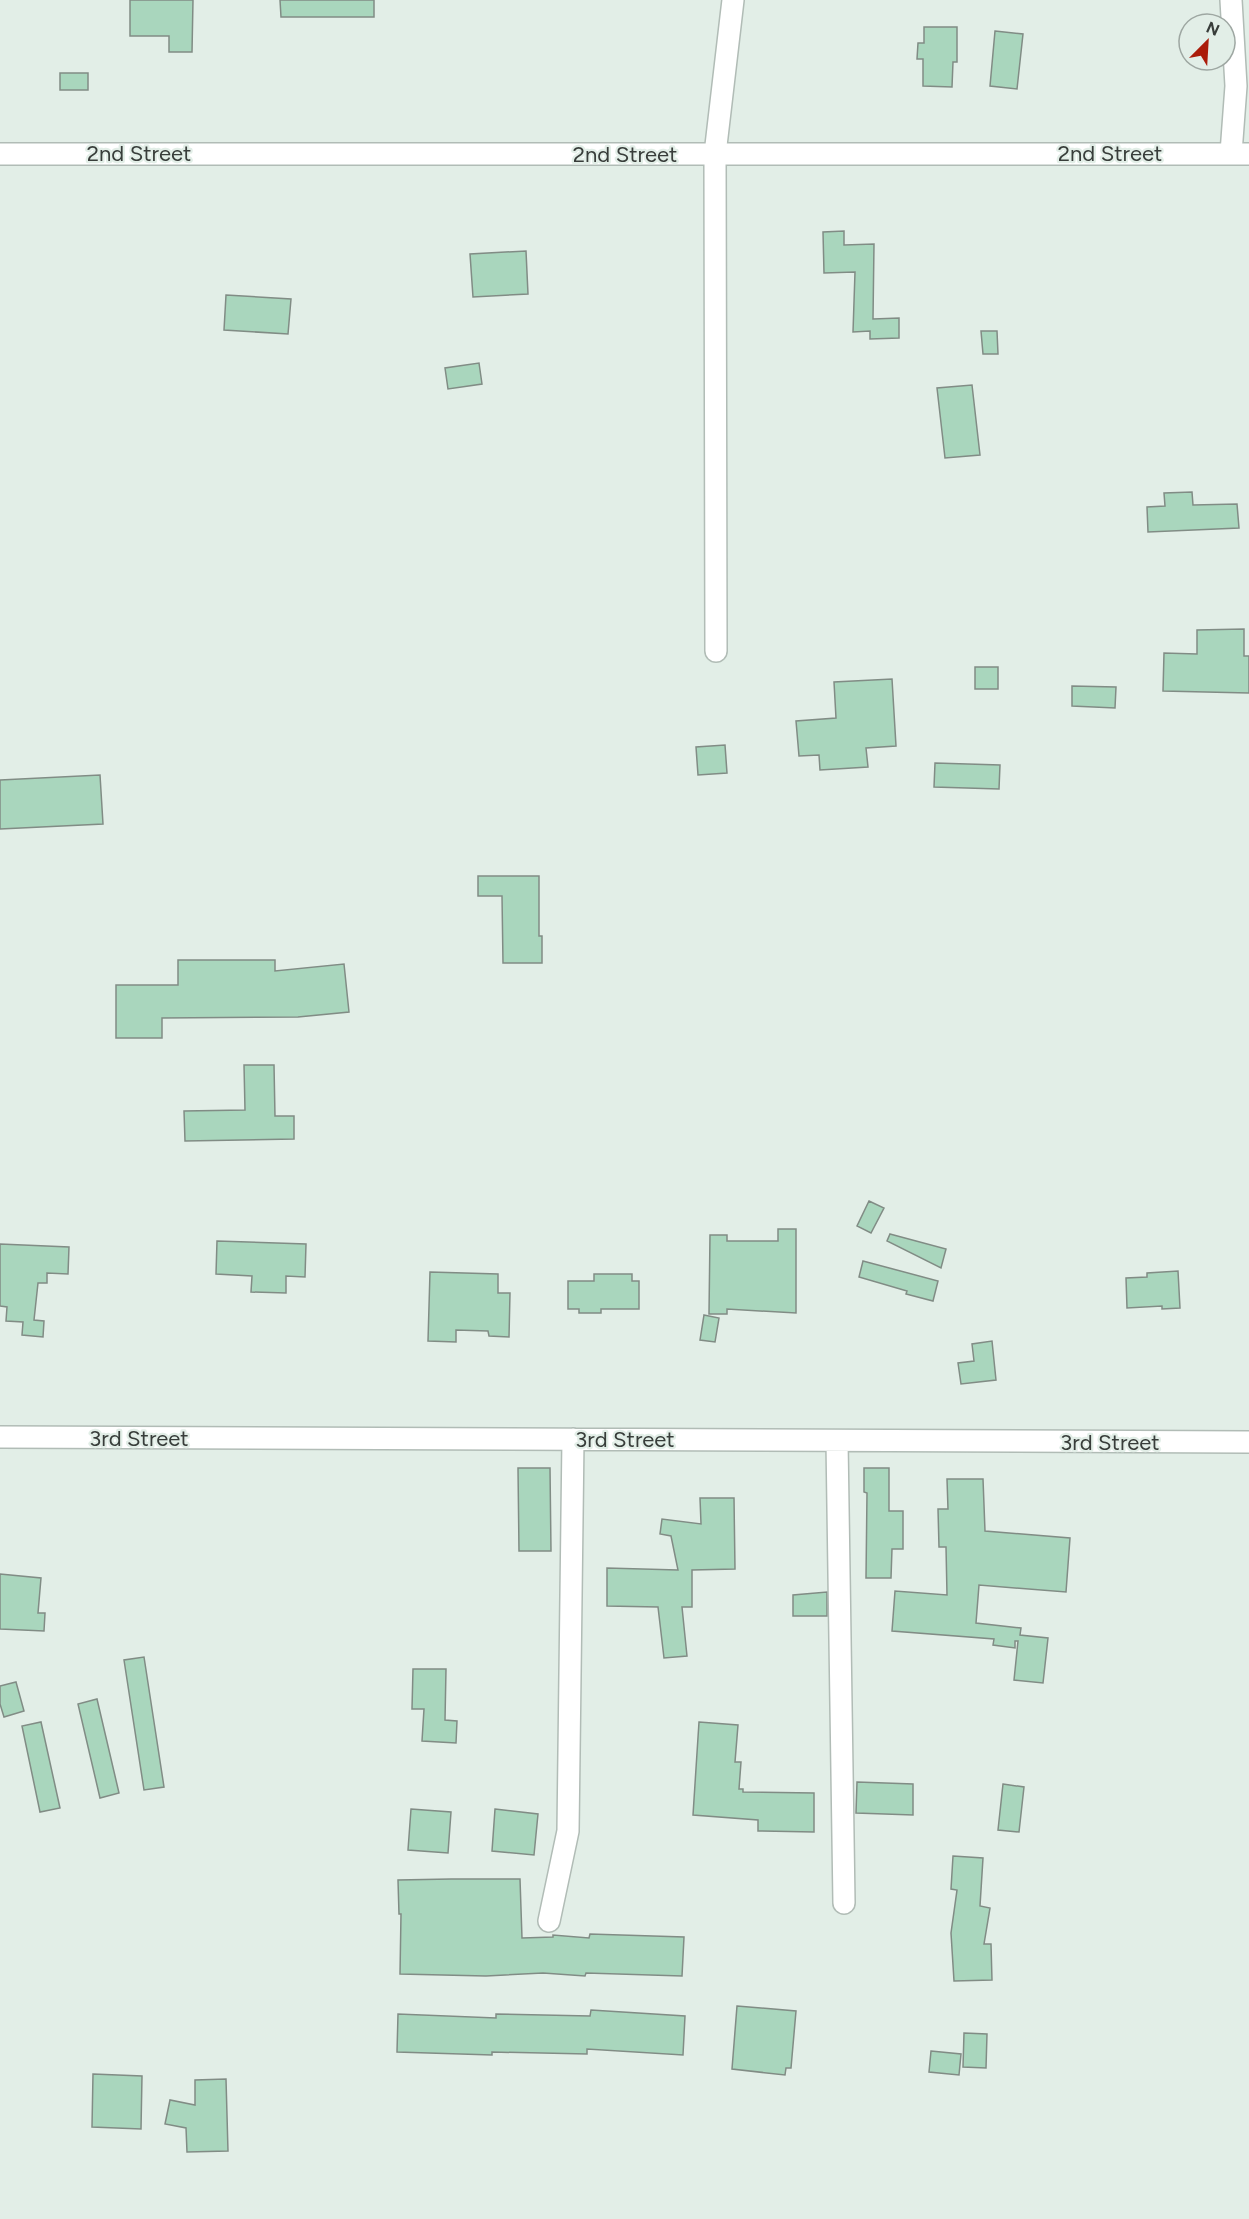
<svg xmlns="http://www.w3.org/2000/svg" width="1249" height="2219" font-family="Figtree,sans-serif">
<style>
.building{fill:#a9d6bd;stroke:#818c85;stroke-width:1.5}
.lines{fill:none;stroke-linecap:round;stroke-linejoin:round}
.minor-casing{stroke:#b1bcb6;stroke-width:24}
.minor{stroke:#fff;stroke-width:21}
.labels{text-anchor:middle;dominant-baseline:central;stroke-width:4.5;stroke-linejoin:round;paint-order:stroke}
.street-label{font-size:22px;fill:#383d3a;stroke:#e2eee7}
</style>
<rect width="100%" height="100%" fill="#e2eee7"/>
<path class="building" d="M 130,0 L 193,0 L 192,52 L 169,52 L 169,36 L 130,36 Z
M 280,0 L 374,0 L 374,17 L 281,17 Z
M 924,27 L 957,27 L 957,62 L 953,62 L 952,87 L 923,86 L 923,59 L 917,59 L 918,43 L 924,43 Z
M 995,31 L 1023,34 L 1017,89 L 990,86 Z
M 60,73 L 88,73 L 88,90 L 60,90 Z
M 844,231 L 844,245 L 874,244 L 873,319 L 899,318 L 899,338 L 870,339 L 870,331 L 853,332 L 855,272 L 824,273 L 823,232 Z
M 526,251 L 528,294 L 473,297 L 470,254 Z
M 226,295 L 291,299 L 288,334 L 224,330 Z
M 981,331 L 997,331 L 998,354 L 983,354 Z
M 479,363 L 482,384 L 448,389 L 445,368 Z
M 972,385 L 980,455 L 945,458 L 937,388 Z
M 1192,492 L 1193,505 L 1237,504 L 1239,528 L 1148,532 L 1147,507 L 1165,506 L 1164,493 Z
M 1244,629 L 1244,656 L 1249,656 L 1249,693 L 1163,691 L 1164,653 L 1197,654 L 1197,630 Z
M 975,667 L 998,667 L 998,689 L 975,689 Z
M 892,679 L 896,746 L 866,748 L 868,767 L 820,770 L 819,755 L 799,756 L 796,721 L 836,718 L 834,682 Z
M 1072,686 L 1116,687 L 1115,708 L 1072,706 Z
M 725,745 L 727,773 L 698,775 L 696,747 Z
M 935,763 L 1000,765 L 999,789 L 934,787 Z
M 100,775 L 103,824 L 0,829 L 0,780 Z
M 478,876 L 539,876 L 539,936 L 542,936 L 542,963 L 503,963 L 502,896 L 478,896 Z
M 178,960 L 275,960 L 275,971 L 344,964 L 349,1012 L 298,1017 L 162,1018 L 162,1038 L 116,1038 L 116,985 L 178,985 Z
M 244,1065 L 274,1065 L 275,1116 L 294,1116 L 294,1139 L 185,1141 L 184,1111 L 245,1110 Z
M 869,1201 L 884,1208 L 871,1233 L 857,1226 Z
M 778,1229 L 796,1229 L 796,1313 L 727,1309 L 727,1314 L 709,1314 L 710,1235 L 727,1235 L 727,1241 L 778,1241 Z
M 890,1234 L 946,1249 L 941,1268 L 887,1241 Z
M 217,1241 L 306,1244 L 305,1277 L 286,1276 L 286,1293 L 251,1292 L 252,1276 L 216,1274 Z
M 0,1244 L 69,1247 L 68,1274 L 47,1273 L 47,1283 L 38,1283 L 34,1320 L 44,1321 L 43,1337 L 22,1335 L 23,1322 L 6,1321 L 7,1307 L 0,1306 Z
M 863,1261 L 938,1281 L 933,1301 L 906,1294 L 907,1291 L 859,1277 Z
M 1178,1271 L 1180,1308 L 1162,1309 L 1162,1306 L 1127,1308 L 1126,1278 L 1147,1277 L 1147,1273 Z
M 430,1272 L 498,1274 L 498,1293 L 510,1293 L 509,1337 L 489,1336 L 488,1331 L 456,1330 L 456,1342 L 428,1341 Z
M 594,1274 L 632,1274 L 632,1281 L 639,1281 L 639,1309 L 601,1309 L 601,1313 L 579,1313 L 579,1309 L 568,1309 L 568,1281 L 594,1281 Z
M 704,1315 L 719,1318 L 715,1342 L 700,1340 Z
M 992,1341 L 996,1380 L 961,1384 L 958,1363 L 974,1361 L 972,1344 Z
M 518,1468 L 550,1468 L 551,1551 L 519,1551 Z
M 864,1468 L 889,1468 L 889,1511 L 903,1511 L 903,1549 L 892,1549 L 891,1578 L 866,1578 L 867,1493 L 864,1492 Z
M 947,1479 L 983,1479 L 985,1531 L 1070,1538 L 1066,1592 L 979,1585 L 976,1623 L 1021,1628 L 1020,1635 L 1048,1638 L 1043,1683 L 1014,1680 L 1018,1641 L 1015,1641 L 1015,1648 L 993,1645 L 994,1639 L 892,1631 L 895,1591 L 947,1595 L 946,1547 L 939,1547 L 938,1509 L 948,1509 Z
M 700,1498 L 734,1498 L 735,1569 L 692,1570 L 692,1607 L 682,1607 L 687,1656 L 664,1658 L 658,1607 L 607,1606 L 607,1568 L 678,1570 L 671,1536 L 660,1534 L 662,1519 L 701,1524 Z
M 0,1574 L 41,1578 L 38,1613 L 45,1613 L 44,1631 L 0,1629 Z
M 827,1592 L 827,1616 L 793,1616 L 793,1595 Z
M 144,1657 L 164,1787 L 144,1790 L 124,1660 Z
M 413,1669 L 446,1669 L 445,1720 L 457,1721 L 456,1743 L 422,1741 L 424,1709 L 412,1709 Z
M 16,1682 L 24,1711 L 4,1717 L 0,1704 L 0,1686 Z
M 97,1699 L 119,1793 L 100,1798 L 78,1704 Z
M 41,1722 L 60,1808 L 40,1812 L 22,1726 Z
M 699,1722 L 738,1725 L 735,1762 L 741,1762 L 739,1789 L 743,1789 L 743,1792 L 814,1793 L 814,1832 L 758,1831 L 758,1820 L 693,1815 Z
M 857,1782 L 913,1784 L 913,1815 L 856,1813 Z
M 1003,1784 L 1024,1787 L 1019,1832 L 998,1830 Z
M 411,1809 L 451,1812 L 448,1853 L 408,1850 Z
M 495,1809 L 538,1814 L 534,1855 L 492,1851 Z
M 953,1856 L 983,1858 L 980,1906 L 990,1908 L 984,1944 L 991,1944 L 992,1980 L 954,1981 L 951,1933 L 957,1890 L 951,1889 Z
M 451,1879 L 520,1879 L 522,1938 L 553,1937 L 553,1935 L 589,1938 L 590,1934 L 684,1937 L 682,1976 L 586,1973 L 585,1976 L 543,1973 L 486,1976 L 400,1974 L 401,1914 L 399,1914 L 398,1880 Z
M 737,2006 L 796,2011 L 791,2068 L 786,2068 L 785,2075 L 732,2069 Z
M 591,2010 L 685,2016 L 683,2055 L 587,2049 L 587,2054 L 492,2052 L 492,2055 L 397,2052 L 398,2014 L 496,2018 L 496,2014 L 590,2016 Z
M 964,2033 L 987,2034 L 986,2068 L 963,2067 Z
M 931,2051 L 961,2054 L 959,2075 L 929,2072 Z
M 93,2074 L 142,2076 L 141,2129 L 92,2127 Z
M 226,2079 L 228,2151 L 187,2152 L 186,2128 L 165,2124 L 170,2100 L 195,2105 L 195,2080 Z"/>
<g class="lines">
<defs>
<path id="minor" d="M 1231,0 L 1236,86 L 1231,153
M 0,154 L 1249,154
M 716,651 L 715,154 L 733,0
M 0,1437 L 1249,1442
M 837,1441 L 844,1903
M 549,1921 L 568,1831 L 573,1439"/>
</defs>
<use href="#minor" class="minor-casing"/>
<use href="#minor" class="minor"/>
</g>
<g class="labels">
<g class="street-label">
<text x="139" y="153">2nd Street</text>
<text x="1110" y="153">2nd Street</text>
<text x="625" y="154">2nd Street</text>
<text x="139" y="1438">3rd Street</text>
<text x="625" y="1439">3rd Street</text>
<text x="1110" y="1442">3rd Street</text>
</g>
</g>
<g transform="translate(1207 42) rotate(24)"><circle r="28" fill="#e2eee7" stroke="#9ea7a2" stroke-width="1.5"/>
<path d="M0-4.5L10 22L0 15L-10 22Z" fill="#ab1c0a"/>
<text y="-9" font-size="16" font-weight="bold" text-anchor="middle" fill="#383d3a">N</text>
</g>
</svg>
